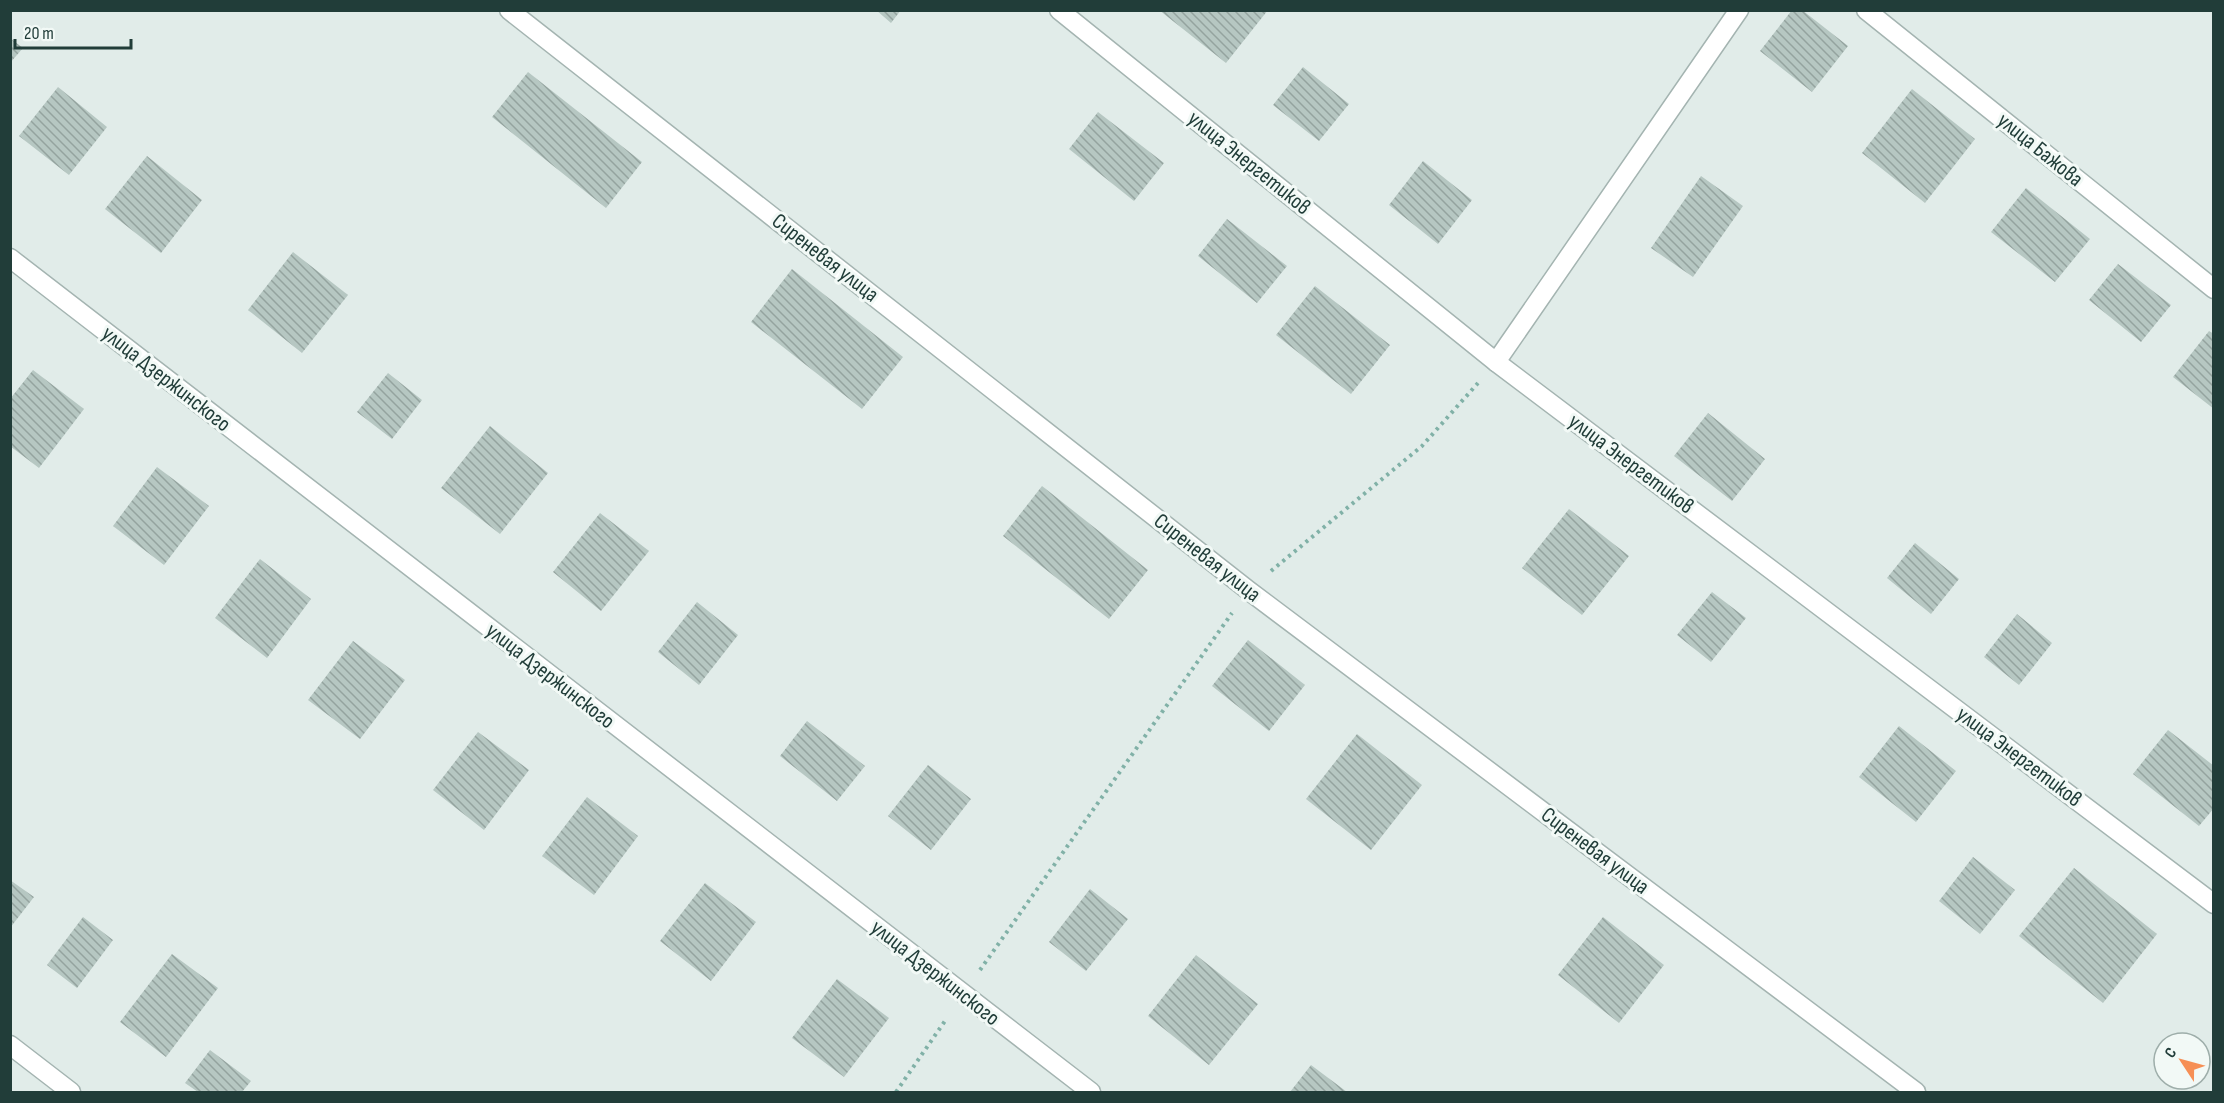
<svg xmlns="http://www.w3.org/2000/svg" width="2224" height="1103" font-family="'Sofia Sans Condensed',sans-serif">
<style>
.building{fill:url(#building-back-hatch)}
.lines{fill:none;stroke-linecap:round;stroke-linejoin:round}
.lane-casing{stroke:#a4b4b1;stroke-width:21}
.street-casing{stroke:#a4b4b1;stroke-width:21}
.path{stroke:#81b1a7;stroke-width:4;stroke-dasharray:3 4.5;stroke-linecap:butt}
.lane{stroke:#fff;stroke-width:18}
.street{stroke:#fff;stroke-width:18}
.labels{text-anchor:middle;dominant-baseline:central;stroke-width:6;stroke-linejoin:round;paint-order:stroke}
.street-label{font-size:22px;fill:#213d39;stroke:#f2f9f6}
</style>
<defs>
<pattern id="building-back-hatch" width="6" height="6" patternUnits="userSpaceOnUse" patternTransform="scale(1.5)"><rect width="6" height="6" fill="#b6c7c2"/><path d="M-1 5l2 2M0 0l6 6M5-1l2 2" fill="none" stroke="#94a39f"/></pattern>
</defs>
<rect width="100%" height="100%" fill="#e1ece9"/>
<path class="building" d="M 876,10 L 901,10 L 891,23 Z
M 1159,10 L 1268,10 L 1226,63 Z
M 1792,10 L 1802,10 L 1848,46 L 1812,92 L 1760,51 Z
M 10,38 L 23,48 L 10,63 Z
M 1303,67 L 1349,104 L 1319,141 L 1273,105 Z
M 528,72 L 642,162 L 606,208 L 492,117 Z
M 58,87 L 107,127 L 69,175 L 19,136 Z
M 1912,89 L 1975,139 L 1925,203 L 1862,153 Z
M 1098,112 L 1164,163 L 1134,201 L 1069,149 Z
M 147,156 L 202,200 L 161,253 L 105,209 Z
M 1423,161 L 1472,200 L 1438,244 L 1389,205 Z
M 1701,176 L 1743,206 L 1693,277 L 1651,248 Z
M 2026,188 L 2090,239 L 2055,282 L 1991,232 Z
M 1227,219 L 1287,266 L 1257,303 L 1198,256 Z
M 293,252 L 348,295 L 302,353 L 248,310 Z
M 2118,264 L 2171,305 L 2141,342 L 2089,300 Z
M 792,269 L 903,357 L 862,409 L 751,322 Z
M 1315,286 L 1390,345 L 1351,394 L 1276,335 Z
M 2209,331 L 2214,334 L 2214,409 L 2173,377 Z
M 33,370 L 84,409 L 39,468 L 10,446 L 10,399 Z
M 388,373 L 422,400 L 392,439 L 357,412 Z
M 1708,413 L 1765,459 L 1732,501 L 1674,456 Z
M 490,426 L 548,473 L 500,534 L 441,488 Z
M 157,467 L 209,506 L 164,565 L 113,526 Z
M 1042,486 L 1148,570 L 1109,619 L 1003,536 Z
M 1569,509 L 1629,556 L 1582,615 L 1522,568 Z
M 600,513 L 649,551 L 601,611 L 553,572 Z
M 1915,543 L 1959,579 L 1931,614 L 1887,578 Z
M 260,559 L 311,599 L 267,658 L 215,618 Z
M 1712,592 L 1746,618 L 1711,662 L 1677,635 Z
M 697,602 L 738,635 L 699,685 L 658,652 Z
M 2017,614 L 2052,643 L 2019,685 L 1984,657 Z
M 1248,640 L 1305,685 L 1269,731 L 1212,686 Z
M 353,641 L 405,680 L 360,739 L 308,700 Z
M 807,721 L 865,766 L 837,801 L 780,756 Z
M 1899,726 L 1956,771 L 1916,822 L 1859,777 Z
M 2168,730 L 2214,766 L 2214,808 L 2199,826 L 2133,774 Z
M 478,732 L 529,770 L 484,830 L 433,790 Z
M 1357,734 L 1422,785 L 1371,850 L 1306,799 Z
M 928,765 L 971,799 L 931,850 L 888,816 Z
M 587,797 L 638,836 L 594,895 L 542,856 Z
M 1973,857 L 2015,890 L 1980,934 L 1939,901 Z
M 2074,868 L 2157,934 L 2103,1003 L 2019,936 Z
M 10,880 L 34,897 L 10,928 Z
M 705,883 L 756,922 L 711,981 L 660,941 Z
M 1090,889 L 1128,919 L 1086,971 L 1049,942 Z
M 83,917 L 113,940 L 77,988 L 47,965 Z
M 1603,917 L 1664,965 L 1619,1023 L 1558,975 Z
M 172,954 L 218,988 L 166,1057 L 120,1022 Z
M 1196,955 L 1258,1004 L 1209,1065 L 1148,1016 Z
M 837,979 L 889,1018 L 844,1077 L 792,1038 Z
M 210,1050 L 251,1081 L 242,1092 L 198,1092 L 185,1083 Z
M 1311,1065 L 1347,1092 L 1290,1092 Z"/>
<g class="lines">
<defs>
<path id="lane" d="M 1496,362 L 1739,10"/>
<path id="street" d="M 509,10 L 1248,590 L 1916,1092
M 1059,10 L 1496,362 L 2214,904
M 1866,10 L 2214,289
M 10,258 L 1091,1092
M 10,1045 L 71,1092"/>
</defs>
<use href="#lane" class="lane-casing"/>
<use href="#street" class="street-casing"/>
<path class="path" d="M 1271,571 L 1422,446 L 1478,383
M 980,970 L 1232,613
M 896,1092 L 947,1018"/>
<use href="#lane" class="lane"/>
<use href="#street" class="street"/>
</g>
<g class="labels">
<g class="street-label">
<text transform="translate(2040 150) rotate(39)">улица Бажова</text>
<text transform="translate(1249 163) rotate(39)">улица Энергетиков</text>
<text transform="translate(825 258) rotate(38)">Сиреневая улица</text>
<text transform="translate(166 379) rotate(38)">улица Дзержинского</text>
<text transform="translate(1631 464) rotate(37)">улица Энергетиков</text>
<text transform="translate(1207 558) rotate(38)">Сиреневая улица</text>
<text transform="translate(550 676) rotate(38)">улица Дзержинского</text>
<text transform="translate(2019 757) rotate(37)">улица Энергетиков</text>
<text transform="translate(1595 851) rotate(37)">Сиреневая улица</text>
<text transform="translate(935 973) rotate(38)">улица Дзержинского</text>
</g>
</g>
<rect width="2224" height="1103" fill="none" stroke="#213d39" stroke-width="24"/>
<g transform="translate(2182 1061) rotate(306)"><circle r="28" fill="#f2f9f6" stroke="#9eaeaa" stroke-width="1.5"/>
<path d="M0-4.5L10 22L0 15L-10 22Z" fill="#f68f55"/>
<text y="-9" font-size="16" font-weight="bold" text-anchor="middle" fill="#213d39">С</text>
</g>
<path d="M15 39v9h116v-9" fill="none" stroke="#213d39" stroke-width="3"/>
<text x="24" y="39" font-size="18" fill="#213d39" stroke="#f2f9f6" stroke-width="4.5" paint-order="stroke">20 m</text>
</svg>
